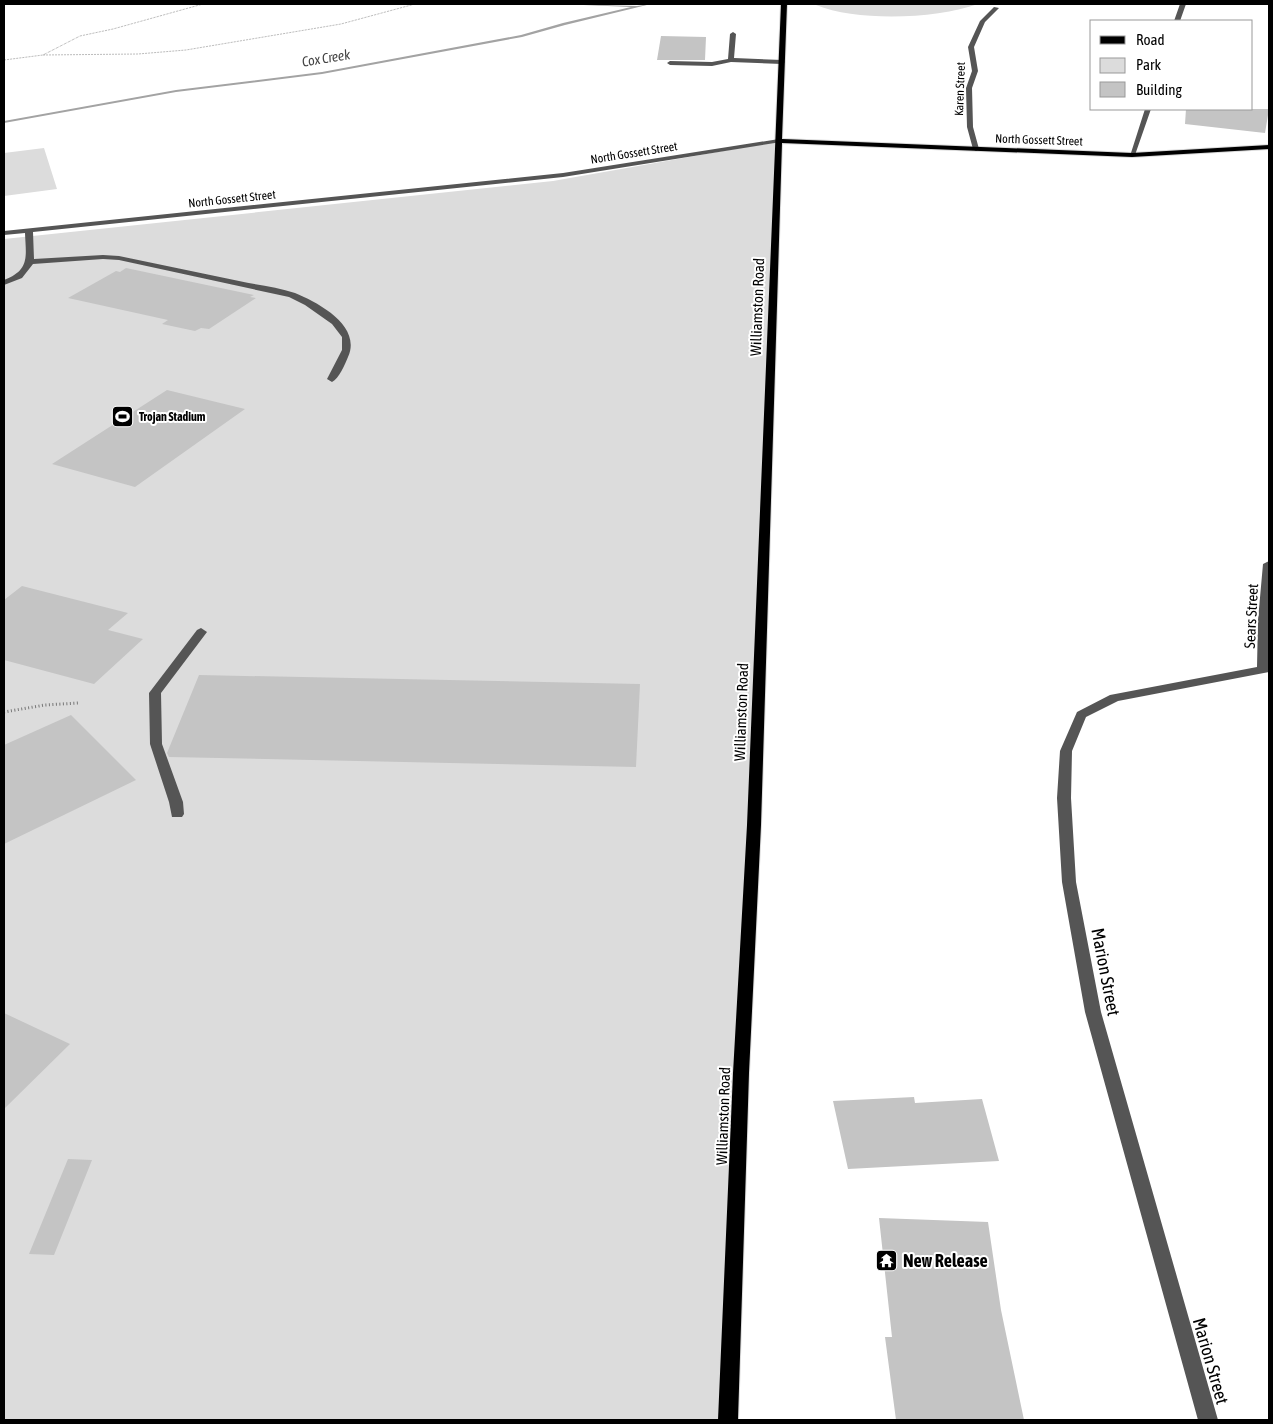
<svg xmlns="http://www.w3.org/2000/svg" width="1273" height="1424" font-family="'Asap Condensed',sans-serif">
<style>
.green{fill:#dcdcdc}
.lines{fill:none;stroke-linecap:round;stroke-linejoin:round}
.stream{fill:#a3a3a3;fill-rule:evenodd}
.building{fill:#c4c4c4}
.major-casing{stroke:#dbdbdb;stroke-width:2}
.path-far1{stroke:#777;stroke-width:1;stroke-dasharray:0.5 1;stroke-linecap:butt}
.path{stroke:#777;stroke-width:3;stroke-dasharray:1 2.5;stroke-linecap:butt}
.minor{fill:#555;fill-rule:evenodd}
.major{fill:#000;fill-rule:evenodd}
.labels{text-anchor:middle;dominant-baseline:central;stroke-width:4;stroke-linejoin:round;paint-order:stroke}
.far-street-label{font-size:12px;fill:#000;stroke:#fff}
.far-poi-label{font-size:12px;font-weight:bold;fill:#000;stroke:#fff;text-anchor:start}
.far-water-label{font-size:14px;font-style:italic;fill:#444;stroke:#fff}
.street-label{font-size:15px;fill:#000;stroke:#fff}
.near-street-label{font-size:18px;fill:#000;stroke:#fff}
.near-poi-label{font-size:18px;font-weight:bold;fill:#000;stroke:#fff;text-anchor:start}
</style>
<rect width="100%" height="100%" fill="#fff"/>
<path class="green" d="M 818,4 L 978,4 C 936,19 858,22 816,5 Z
M 779,141 L 752,854 L 728,1420 L 4,1420 L 4,239 L 553,181 Z
M 44,148 L 57,189 L 4,196 L 4,153 Z"/>
<g class="lines">
<path class="stream" d="M 560,4 L 637,6 L 651,4 L 565,25 L 522,37 L 322,74 L 176,92 L 4,123 L 4,121 L 176,90 L 322,72 L 521,35 L 563,23 L 631,7 Z"/>
</g>
<path class="building" d="M 661,36 L 706,37 L 705,60 L 657,60 Z
M 1186,109 L 1269,109 L 1265,133 L 1185,124 Z
M 126,268 L 254,295 L 250,297 L 256,298 L 209,329 L 201,328 L 195,331 L 162,324 L 168,320 L 68,298 L 116,271 L 120,272 Z
M 167,390 L 245,409 L 135,487 L 52,464 Z
M 22,586 L 128,613 L 108,630 L 143,639 L 94,684 L 4,660 L 4,600 Z
M 199,675 L 640,684 L 636,767 L 169,757 L 167,753 Z
M 71,715 L 136,780 L 4,844 L 4,745 Z
M 4,1013 L 70,1044 L 4,1109 Z
M 914,1097 L 915,1103 L 982,1099 L 999,1161 L 848,1169 L 833,1101 Z
M 68,1159 L 92,1160 L 54,1255 L 29,1254 Z
M 879,1218 L 988,1222 L 1001,1310 L 1024,1420 L 896,1420 L 885,1337 L 892,1337 Z"/>
<g class="lines">
<defs>
<path id="major" d="M 781,4 L 787,4 L 782,139 L 1132,153 L 1269,145 L 1269,149 L 1132,157 L 782,143 L 761,825 L 749,1073 L 738,1420 L 718,1420 L 733,1073 L 747,825 Z"/>
</defs>
<use href="#major" class="major-casing"/>
<path class="path-far1" d="M 43,55 L 138,54 L 186,50 L 341,24 L 415,4
M 4,60 L 43,55 L 80,36 L 113,29 L 203,4"/>
<path class="path" d="M 4,712 L 45,705 L 78,703"/>
<path class="minor" d="M 1180,4 L 1186,4 L 1180,21 L 1174,21 Z
M 994,7 L 999,8 L 985,22 L 974,47 L 978,71 L 972,88 L 973,127 L 979,149 L 976,151 L 973,149 L 967,127 L 966,88 L 972,71 L 968,47 L 980,21 Z
M 733,32 L 736,34 L 734,58 L 782,60 L 785,62 L 782,64 L 731,62 L 712,66 L 670,65 L 667,63 L 670,61 L 712,62 L 728,59 L 730,34 Z
M 1145,109 L 1151,109 L 1135,155 L 1130,156 Z
M 779,139 L 781,140 L 781,142 L 563,177 L 33,232 L 34,259 L 103,255 L 119,256 C 159,264 199,273 239,281 C 257,285 278,287 295,293 C 319,303 362,326 348,357 C 345,364 339,379 332,382 L 327,379 L 342,350 L 342,337 L 332,324 L 305,305 L 289,297 L 119,260 L 103,259 L 33,264 L 22,278 L 4,285 L 4,280 C 30,270 26,257 25,233 L 4,235 L 4,231 L 563,173 Z
M 1269,561 L 1269,672 L 1118,701 L 1086,717 L 1072,751 L 1071,798 L 1076,882 L 1101,1012 L 1218,1420 L 1198,1420 L 1085,1012 L 1062,882 L 1057,798 L 1060,751 L 1077,712 L 1110,695 L 1257,667 L 1258,620 L 1263,564 Z
M 201,628 L 207,632 L 161,693 L 162,744 L 183,802 L 184,814 L 182,817 L 172,817 L 169,802 L 150,744 L 149,693 L 197,630 Z"/>
<use href="#major" class="major"/>
</g>
<defs>
<symbol id="stadium-square" viewBox="-11 -11 22 22"><rect x="-9" y="-9" width="18" height="18" rx="4" fill="#000" stroke="#fff"/><path d="M0-5a6.5 5 0 1 0 0 10a6.5 5 0 1 0 0-10ZM-3.5-1.8h7v3.6h-7Z" fill="#fff"/></symbol>
<symbol id="temple-square" viewBox="-11 -11 22 22"><rect x="-9" y="-9" width="18" height="18" rx="4" fill="#000" stroke="#fff"/><path d="M0-6L5-2H3V0L6.5 2.5H4V6H1.5V3h-3V6H-4V2.5H-6.5L-3 0V-2H-5Z" fill="#fff"/></symbol>
</defs>
<g fill-rule="evenodd">
<use href="#stadium-square" x="110" y="404" width="25" height="25"/>
<use href="#temple-square" x="874" y="1248" width="25" height="25"/>
</g>
<g class="labels">
<g class="far-street-label">
<text transform="translate(960 89) rotate(-88)">Karen Street</text>
<text transform="translate(1039 140) rotate(2)">North Gossett Street</text>
<text transform="translate(634 153) rotate(-9)">North Gossett Street</text>
<text transform="translate(232 199) rotate(-6)">North Gossett Street</text>
</g>
<g class="far-poi-label">
<text x="139" y="417">Trojan Stadium</text>
</g>
<g class="far-water-label">
<text transform="translate(326 58) rotate(-9)">Cox Creek</text>
</g>
<g class="street-label">
<text transform="translate(757 307) rotate(-88)">Williamston Road</text>
<text transform="translate(1251 616) rotate(-87)">Sears Street</text>
<text transform="translate(741 712) rotate(-88)">Williamston Road</text>
<text transform="translate(723 1116) rotate(-88)">Williamston Road</text>
</g>
<g class="near-street-label">
<text transform="translate(1106 972) rotate(79)">Marion Street</text>
<text transform="translate(1211 1361) rotate(74)">Marion Street</text>
</g>
<g class="near-poi-label">
<text x="903" y="1260">New Release</text>
</g>
</g>
<rect width="1273" height="1424" fill="none" stroke="#000000" stroke-width="10"/>
<rect x="1090" y="20" width="162" height="90" fill="#ffffff" stroke="#999999"/>
<rect x="1100" y="36" width="25" height="8" fill="#000000" stroke="#999999"/>
<text x="1136" y="45" font-size="15" fill="#000000">Road</text>
<rect x="1100" y="58" width="25" height="15" fill="#dcdcdc" stroke="#999999"/>
<text x="1136" y="70" font-size="15" fill="#000000">Park</text>
<rect x="1100" y="82" width="25" height="15" fill="#c4c4c4" stroke="#999999"/>
<text x="1136" y="95" font-size="15" fill="#000000">Building</text>
</svg>
